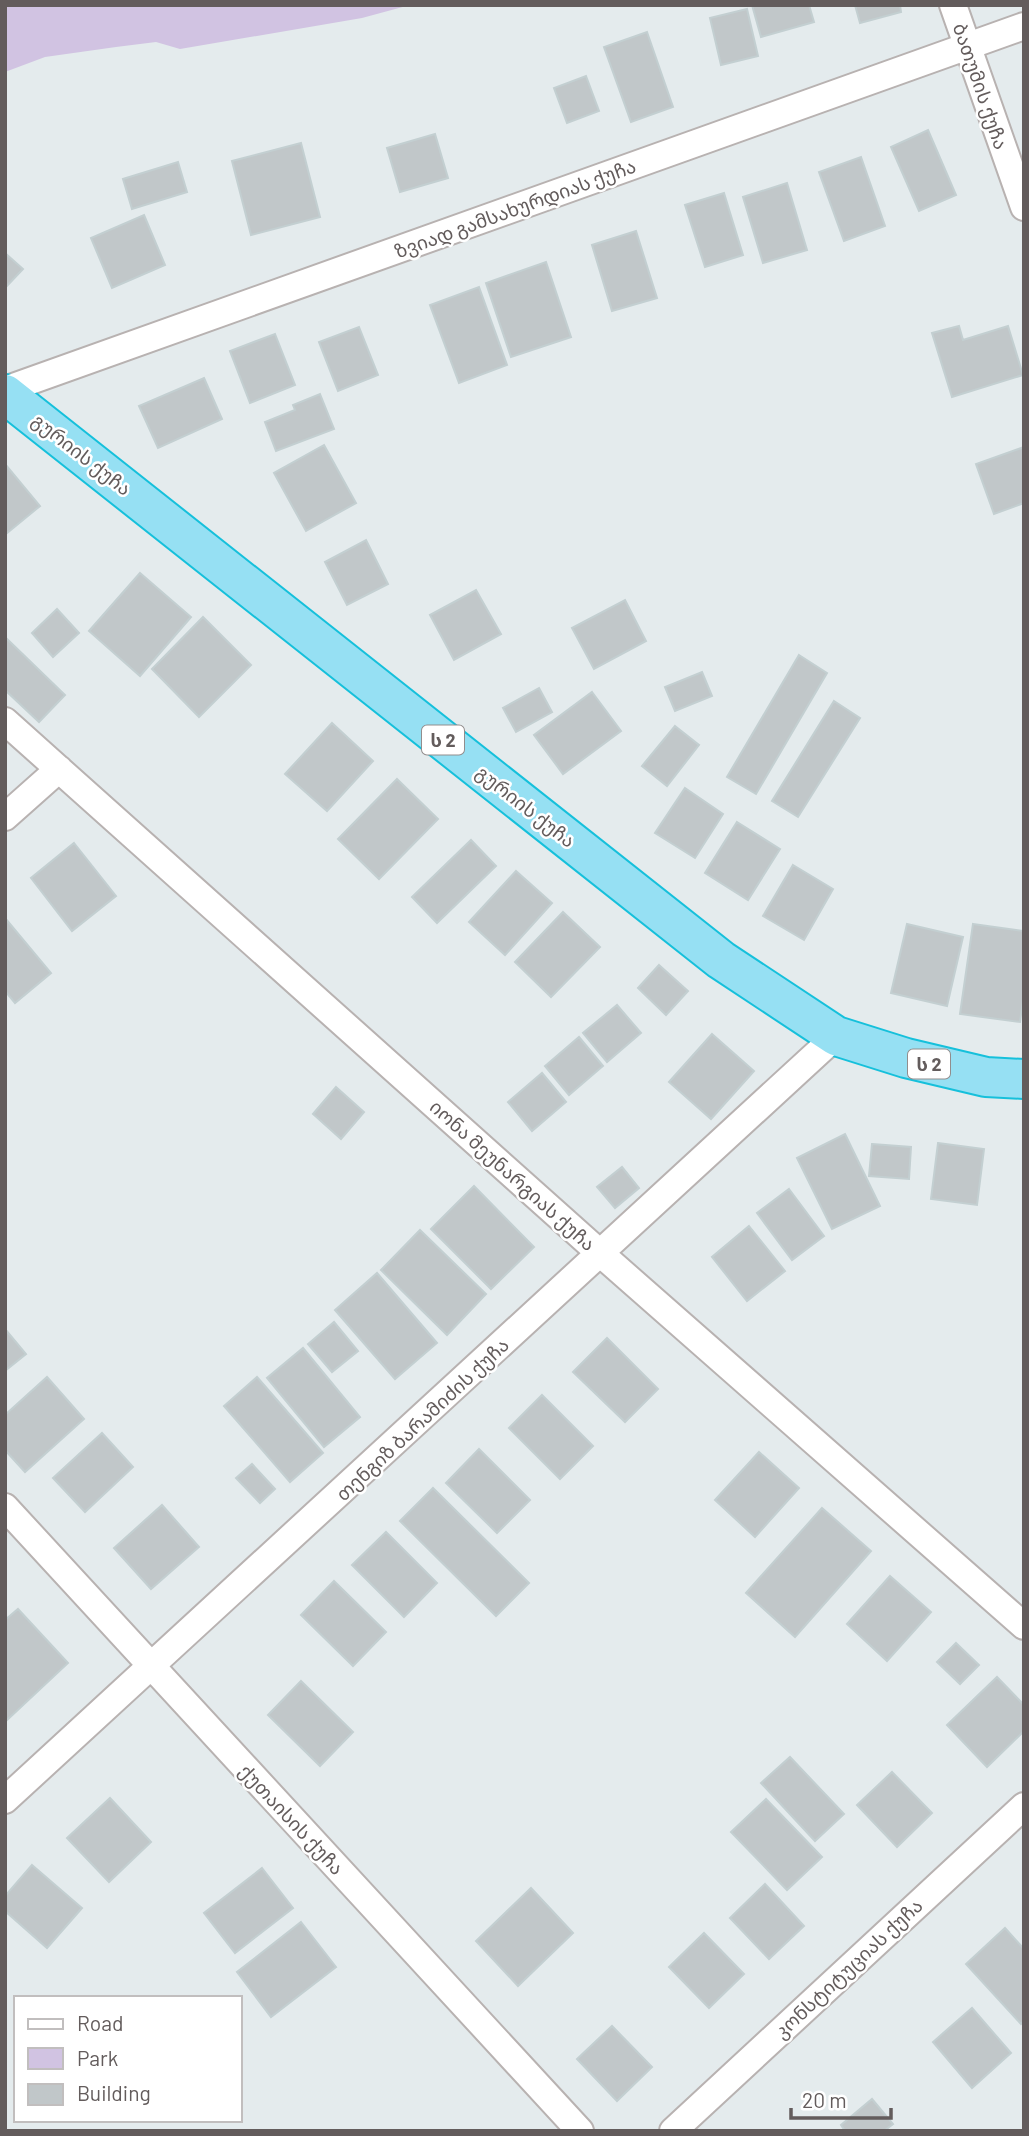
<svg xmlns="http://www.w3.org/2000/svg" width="1029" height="2136" font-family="Barlow,'Noto Sans Georgian',sans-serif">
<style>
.green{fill:#d1c3e2}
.building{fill:#c1c7c9;stroke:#c3cfd1;stroke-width:2}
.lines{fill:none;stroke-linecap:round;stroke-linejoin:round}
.street-casing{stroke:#b8b2b1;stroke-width:30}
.highway-casing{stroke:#16c0db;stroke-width:42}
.street{stroke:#fff;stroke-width:26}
.highway{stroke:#96e0f3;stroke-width:38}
.labels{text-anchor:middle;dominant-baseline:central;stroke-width:5;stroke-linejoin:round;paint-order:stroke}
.shield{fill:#fff;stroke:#928d8d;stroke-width:2}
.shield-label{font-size:18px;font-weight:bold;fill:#635c5c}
.street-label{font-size:19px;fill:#635c5c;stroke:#fff}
</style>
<rect width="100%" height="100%" fill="#e4ebed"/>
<path class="green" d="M 5,5 L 410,5 L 362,18 L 180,49 L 156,42 L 116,47 L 45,57 L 5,72 Z"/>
<path class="building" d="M 752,5 L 809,5 L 814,22 L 761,37 Z
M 855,5 L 900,5 L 901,12 L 860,23 Z
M 747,9 L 758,56 L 721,65 L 710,18 Z
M 647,32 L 673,107 L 631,122 L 604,47 Z
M 586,76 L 599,111 L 567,123 L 554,88 Z
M 928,130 L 956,195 L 919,211 L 891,147 Z
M 435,134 L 448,178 L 400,192 L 387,148 Z
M 301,143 L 320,217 L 251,235 L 232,161 Z
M 861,157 L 885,226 L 844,241 L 819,172 Z
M 178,162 L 187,192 L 132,209 L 123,179 Z
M 787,183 L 807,250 L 763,263 L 743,197 Z
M 724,193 L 743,255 L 705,267 L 685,205 Z
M 144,215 L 165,265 L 112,288 L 91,238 Z
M 636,231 L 657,298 L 612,311 L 592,245 Z
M 5,253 L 23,269 L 5,288 Z
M 546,262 L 571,337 L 511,357 L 486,283 Z
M 479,287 L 507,365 L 459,383 L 430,305 Z
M 959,326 L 963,340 L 1008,326 L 1023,375 L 952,397 L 932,333 Z
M 359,327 L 378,375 L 338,391 L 319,342 Z
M 275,334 L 295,385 L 250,403 L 230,351 Z
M 204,378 L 222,419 L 158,448 L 139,406 Z
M 320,394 L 334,429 L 276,451 L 265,422 L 295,410 L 293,405 Z
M 324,445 L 356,503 L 306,531 L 274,473 Z
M 1024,447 L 1024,503 L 994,514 L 976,464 Z
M 5,464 L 40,506 L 6,534 L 5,533 Z
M 366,540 L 388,584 L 347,605 L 325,562 Z
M 140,573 L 191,617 L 140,676 L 89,631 Z
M 476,590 L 501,634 L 454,660 L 430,615 Z
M 625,600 L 646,641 L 594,669 L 572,628 Z
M 57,609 L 79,633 L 53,657 L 32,633 Z
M 203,617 L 251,665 L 199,717 L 152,669 Z
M 5,637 L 65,695 L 39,722 L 5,690 Z
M 799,655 L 827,673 L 756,794 L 727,777 Z
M 702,672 L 712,696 L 675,711 L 665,687 Z
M 539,688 L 552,712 L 516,732 L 503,708 Z
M 592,692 L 621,731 L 563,774 L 534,735 Z
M 834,701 L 860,718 L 798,817 L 772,801 Z
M 332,723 L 373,761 L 327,811 L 285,774 Z
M 675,726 L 699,745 L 667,786 L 642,766 Z
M 397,779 L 438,819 L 379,879 L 338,839 Z
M 685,788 L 723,814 L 695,858 L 655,833 Z
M 737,822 L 780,849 L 748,900 L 705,873 Z
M 471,840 L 496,866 L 437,923 L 412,897 Z
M 74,843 L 116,896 L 72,931 L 31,878 Z
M 793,865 L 833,889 L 804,940 L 763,916 Z
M 516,871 L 552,903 L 505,955 L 469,922 Z
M 563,912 L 600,947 L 551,997 L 515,962 Z
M 5,918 L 51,973 L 15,1003 L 5,991 Z
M 907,924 L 963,937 L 947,1006 L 891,993 Z
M 973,924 L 1024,931 L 1024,993 L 1020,1022 L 960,1014 Z
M 659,965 L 688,991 L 666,1015 L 638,988 Z
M 617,1005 L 641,1033 L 607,1062 L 583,1033 Z
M 712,1034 L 754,1071 L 711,1119 L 669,1082 Z
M 579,1037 L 603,1066 L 569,1095 L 545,1066 Z
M 542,1073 L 566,1102 L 532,1131 L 508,1102 Z
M 336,1087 L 364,1112 L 341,1139 L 313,1114 Z
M 845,1134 L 880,1206 L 832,1229 L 797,1158 Z
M 938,1143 L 984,1149 L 977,1205 L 931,1199 Z
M 872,1144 L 911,1147 L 909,1179 L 869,1176 Z
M 622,1167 L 639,1188 L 615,1208 L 597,1187 Z
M 474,1186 L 534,1247 L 491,1289 L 431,1229 Z
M 789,1189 L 824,1236 L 792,1260 L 757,1213 Z
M 749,1226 L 785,1271 L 747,1301 L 712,1257 Z
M 420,1230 L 486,1294 L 447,1335 L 381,1270 Z
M 377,1273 L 437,1343 L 395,1379 L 335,1310 Z
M 334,1322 L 358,1351 L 332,1372 L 308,1344 Z
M 5,1329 L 26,1354 L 5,1371 Z
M 607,1338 L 658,1389 L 625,1422 L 573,1372 Z
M 303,1348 L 360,1417 L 324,1447 L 267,1378 Z
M 47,1377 L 84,1419 L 25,1472 L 5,1450 L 5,1415 Z
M 257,1377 L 323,1453 L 290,1482 L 224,1406 Z
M 542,1395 L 593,1446 L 560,1479 L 509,1428 Z
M 102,1433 L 133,1467 L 85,1512 L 53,1478 Z
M 479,1449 L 530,1500 L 497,1533 L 446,1483 Z
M 759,1452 L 799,1488 L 755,1537 L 715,1500 Z
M 252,1464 L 275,1489 L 260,1503 L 236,1478 Z
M 433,1488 L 529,1583 L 496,1616 L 400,1521 Z
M 162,1505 L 199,1547 L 151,1589 L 114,1548 Z
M 822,1508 L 871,1551 L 795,1637 L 746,1593 Z
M 386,1532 L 437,1583 L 404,1617 L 352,1565 Z
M 890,1576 L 931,1612 L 887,1661 L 847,1624 Z
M 334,1581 L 386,1632 L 353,1666 L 301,1615 Z
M 18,1609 L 68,1663 L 5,1722 L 5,1620 Z
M 956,1643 L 979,1665 L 960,1684 L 937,1662 Z
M 997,1677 L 1024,1705 L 1024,1731 L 987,1767 L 947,1725 Z
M 301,1681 L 353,1732 L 320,1766 L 268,1715 Z
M 790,1757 L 844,1814 L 815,1841 L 761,1783 Z
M 892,1772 L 932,1813 L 897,1847 L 857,1805 Z
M 110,1798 L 151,1842 L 109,1882 L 67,1838 Z
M 766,1799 L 822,1857 L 787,1890 L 731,1832 Z
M 32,1865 L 82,1908 L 47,1948 L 5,1911 L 5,1896 Z
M 262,1868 L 293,1908 L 235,1953 L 204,1913 Z
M 765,1884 L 804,1926 L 769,1959 L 730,1918 Z
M 531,1888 L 573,1933 L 518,1986 L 476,1941 Z
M 301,1922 L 336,1967 L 271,2017 L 237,1972 Z
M 1005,1928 L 1024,1949 L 1024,2021 L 1021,2024 L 966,1964 Z
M 704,1933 L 744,1974 L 709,2008 L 669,1967 Z
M 972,2008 L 1011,2053 L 972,2088 L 933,2042 Z
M 612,2026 L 652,2067 L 617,2101 L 577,2059 Z
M 872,2099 L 893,2124 L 884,2131 L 845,2131 L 841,2125 Z"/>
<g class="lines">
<defs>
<path id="street" d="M 953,5 L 1024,207
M 5,390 L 1024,26
M 5,721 L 601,1254 L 1024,1626
M 5,817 L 59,769
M 5,1507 L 580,2131
M 5,1800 L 836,1036
M 673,2131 L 1024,1806"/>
<path id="highway" d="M 5,394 L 721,960 L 836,1036 L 906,1058 L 986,1077 L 1024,1079"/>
</defs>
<use href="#street" class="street-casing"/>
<use href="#highway" class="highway-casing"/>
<use href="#street" class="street"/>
<use href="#highway" class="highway"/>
</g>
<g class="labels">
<g class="shield">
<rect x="422" y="725.5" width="42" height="29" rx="5"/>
<rect x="908" y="1049.5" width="42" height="29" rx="5"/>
</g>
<g class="shield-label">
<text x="443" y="740">ს 2</text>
<text x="929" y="1064">ს 2</text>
</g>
<g class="street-label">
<text transform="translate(981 86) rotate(71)">ბათუმის ქუჩა</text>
<text transform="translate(515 208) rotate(-20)">ზვიად გამსახურდიას ქუჩა</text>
<text transform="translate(82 454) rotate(38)">გურიის ქუჩა</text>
<text transform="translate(526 806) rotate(38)">გურიის ქუჩა</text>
<text transform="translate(513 1175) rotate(42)">იონა მეუნარგიას ქუჩა</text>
<text transform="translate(422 1419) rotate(-43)">თენგიზ ბარამიძის ქუჩა</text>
<text transform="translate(292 1819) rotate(47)">ქუთაისის ქუჩა</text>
<text transform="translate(848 1968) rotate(-43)">კონსტიტუციას ქუჩა</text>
</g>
</g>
<rect width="1029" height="2136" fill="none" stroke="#635c5c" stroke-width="14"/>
<rect x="14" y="1996" width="228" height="126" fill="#ffffff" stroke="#c1bebe" stroke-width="2"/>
<rect x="28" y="2019" width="35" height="10" fill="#ffffff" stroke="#c1bebe" stroke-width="2"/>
<text x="77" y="2031" font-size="21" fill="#635c5c">Road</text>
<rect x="28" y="2048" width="35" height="21" fill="#d1c3e2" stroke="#c1bebe" stroke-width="2"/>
<text x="77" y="2066" font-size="21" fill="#635c5c">Park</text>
<rect x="28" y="2084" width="35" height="21" fill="#c1c7c9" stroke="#c1bebe" stroke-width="2"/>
<text x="77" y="2101" font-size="21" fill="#635c5c">Building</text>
<path d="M791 2108v10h100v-10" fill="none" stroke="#635c5c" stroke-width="3.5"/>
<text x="802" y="2108" font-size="21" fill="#635c5c" stroke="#ffffff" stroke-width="5" paint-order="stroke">20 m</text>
</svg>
